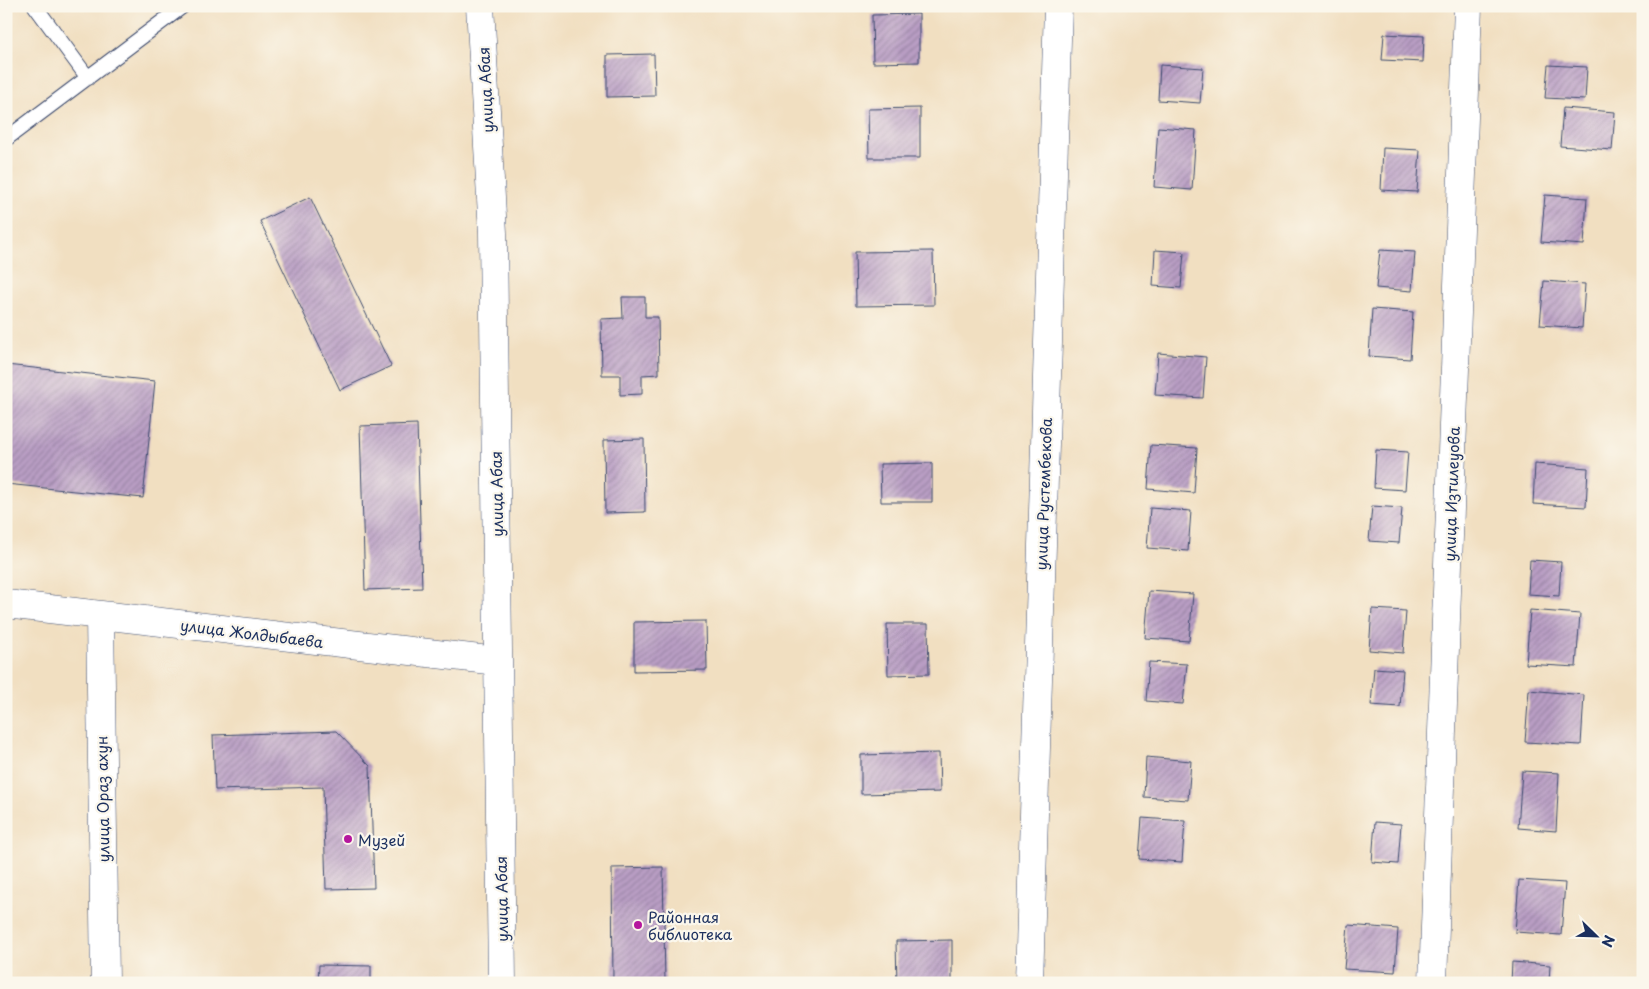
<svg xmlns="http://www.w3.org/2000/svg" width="1649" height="989" font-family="'Playpen Sans',sans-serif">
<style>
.building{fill:url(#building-hatch)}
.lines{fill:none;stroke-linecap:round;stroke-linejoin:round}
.service-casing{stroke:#3b496d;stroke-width:16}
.minor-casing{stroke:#3b496d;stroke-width:29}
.tertiary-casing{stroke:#3b496d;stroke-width:29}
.service{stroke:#fff;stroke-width:14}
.minor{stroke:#fff;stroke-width:28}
.tertiary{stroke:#fff;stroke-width:28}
.poi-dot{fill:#b5179e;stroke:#fbf7ec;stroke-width:2}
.labels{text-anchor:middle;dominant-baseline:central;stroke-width:4.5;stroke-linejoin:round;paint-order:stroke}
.street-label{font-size:15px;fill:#1b2f5e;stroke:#fbf7ec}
.poi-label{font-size:15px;fill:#1b2f5e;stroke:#fbf7ec;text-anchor:start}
</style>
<defs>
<pattern id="building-hatch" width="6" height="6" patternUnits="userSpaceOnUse" patternTransform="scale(1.25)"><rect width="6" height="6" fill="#b99ec4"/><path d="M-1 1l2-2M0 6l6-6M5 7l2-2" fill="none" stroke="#9681a2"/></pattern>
</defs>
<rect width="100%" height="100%" fill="#fbf7ec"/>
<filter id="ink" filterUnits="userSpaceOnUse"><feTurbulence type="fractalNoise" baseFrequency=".02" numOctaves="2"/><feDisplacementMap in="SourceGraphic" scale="10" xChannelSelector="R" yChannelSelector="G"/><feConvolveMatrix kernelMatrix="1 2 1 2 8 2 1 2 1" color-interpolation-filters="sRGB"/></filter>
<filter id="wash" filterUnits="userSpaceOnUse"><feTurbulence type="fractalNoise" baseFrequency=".0096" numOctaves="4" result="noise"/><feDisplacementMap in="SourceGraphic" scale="20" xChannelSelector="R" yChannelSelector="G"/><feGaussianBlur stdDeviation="1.12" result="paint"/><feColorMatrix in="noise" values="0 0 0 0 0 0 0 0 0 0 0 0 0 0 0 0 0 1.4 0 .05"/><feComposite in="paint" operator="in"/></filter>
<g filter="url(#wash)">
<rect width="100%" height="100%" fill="#f1dfc1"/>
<g id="blocks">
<path class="building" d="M 919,14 L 919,62 L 873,63 L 872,15 Z
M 1384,34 L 1424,36 L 1423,62 L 1382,60 Z
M 654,54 L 655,96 L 607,97 L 607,55 Z
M 1160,65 L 1203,68 L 1200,103 L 1158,100 Z
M 1548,65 L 1587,67 L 1585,100 L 1545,98 Z
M 920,108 L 920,158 L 869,158 L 868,109 Z
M 1563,108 L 1615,112 L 1612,150 L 1560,146 Z
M 1158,127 L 1196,130 L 1192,190 L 1154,187 Z
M 1383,148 L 1420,150 L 1417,192 L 1381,190 Z
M 1545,195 L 1587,198 L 1584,245 L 1541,242 Z
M 310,197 L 391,366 L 340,390 L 260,221 Z
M 1155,250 L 1184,252 L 1181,288 L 1153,286 Z
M 1380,250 L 1415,252 L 1412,291 L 1376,288 Z
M 933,251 L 934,305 L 856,306 L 855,252 Z
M 1544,281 L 1585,284 L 1582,328 L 1540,325 Z
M 622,297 L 645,297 L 645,317 L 658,317 L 659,374 L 642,375 L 642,394 L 620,395 L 620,375 L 602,375 L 601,319 L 623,318 Z
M 1372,309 L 1413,312 L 1410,359 L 1369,356 Z
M 1158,353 L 1206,357 L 1203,398 L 1155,395 Z
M 6,365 L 155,381 L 143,498 L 6,484 Z
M 417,424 L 422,588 L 365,590 L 360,426 Z
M 644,439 L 645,512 L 605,513 L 604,440 Z
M 1151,445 L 1197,448 L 1194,493 L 1148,489 Z
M 1376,450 L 1408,452 L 1405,490 L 1374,488 Z
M 932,463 L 932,502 L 881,502 L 880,464 Z
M 1535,464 L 1588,468 L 1586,507 L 1533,504 Z
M 1372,506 L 1402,508 L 1399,543 L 1369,541 Z
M 1150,508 L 1191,511 L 1188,551 L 1147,548 Z
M 1530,560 L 1561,562 L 1559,596 L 1528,594 Z
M 1149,591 L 1193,594 L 1189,641 L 1145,638 Z
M 1372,609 L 1406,611 L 1403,653 L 1369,650 Z
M 1530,610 L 1580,614 L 1576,667 L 1526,664 Z
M 706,621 L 707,670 L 634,671 L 634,622 Z
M 887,624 L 928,624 L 929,674 L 888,675 Z
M 1149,662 L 1187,664 L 1183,704 L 1146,701 Z
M 1374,668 L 1403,670 L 1400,707 L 1371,705 Z
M 1529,690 L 1584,695 L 1581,745 L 1525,742 Z
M 336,731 L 370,766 L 374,888 L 326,889 L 323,787 L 215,790 L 213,735 Z
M 939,753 L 940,792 L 861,794 L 861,755 Z
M 1146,757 L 1191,761 L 1188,800 L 1144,797 Z
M 1522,771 L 1559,773 L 1556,831 L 1518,828 Z
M 1142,818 L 1185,821 L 1182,862 L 1139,859 Z
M 1375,822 L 1401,824 L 1398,864 L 1372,862 Z
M 663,867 L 665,983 L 613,983 L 612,868 Z
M 1519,880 L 1565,883 L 1561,935 L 1515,932 Z
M 1348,925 L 1398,929 L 1395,972 L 1344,969 Z
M 952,940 L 952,983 L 897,983 L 896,941 Z
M 1512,962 L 1550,965 L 1549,983 L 1511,983 Z
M 319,965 L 371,966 L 371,983 L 318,983 Z"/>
</g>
</g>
<g filter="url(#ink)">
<use href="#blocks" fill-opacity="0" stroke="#3b496d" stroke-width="1"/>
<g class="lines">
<defs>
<path id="service" d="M 35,6 L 88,78
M 6,139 L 183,6"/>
<path id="minor" d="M 6,604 L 497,661
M 100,615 L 105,983
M 1029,983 L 1058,6
M 1433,983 L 1468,6"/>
<path id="tertiary" d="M 480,6 L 493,233 L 502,983"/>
</defs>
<use href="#service" class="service-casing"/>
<use href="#minor" class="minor-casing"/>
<use href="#tertiary" class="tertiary-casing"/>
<use href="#service" class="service"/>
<use href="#minor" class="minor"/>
<use href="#tertiary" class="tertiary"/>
</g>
</g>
<g class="poi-dot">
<circle cx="348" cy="839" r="5"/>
<circle cx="638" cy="925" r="5"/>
</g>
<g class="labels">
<g class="street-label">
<text transform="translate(485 90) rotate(-93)">улица Абая</text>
<text transform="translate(496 494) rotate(-91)">улица Абая</text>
<text transform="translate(1043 494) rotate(-88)">улица Рустембекова</text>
<text transform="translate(1451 494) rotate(-88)">улица Изтилеуова</text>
<text transform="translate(252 633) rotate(7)">улица Жолдыбаева</text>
<text transform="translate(102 799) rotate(-91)">улица Ораз ахун</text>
<text transform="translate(501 899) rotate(-91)">улица Абая</text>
</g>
<g class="poi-label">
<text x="358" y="839">Музей</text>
<text x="648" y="916">Районная<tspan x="648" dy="17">библиотека</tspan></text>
</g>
</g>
<rect width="1649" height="989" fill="none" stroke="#fbf7ec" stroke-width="25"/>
<g transform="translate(1596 936) rotate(113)" stroke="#fbf7ec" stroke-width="4" paint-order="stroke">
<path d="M0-4L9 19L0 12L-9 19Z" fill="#1b2f5e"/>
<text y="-8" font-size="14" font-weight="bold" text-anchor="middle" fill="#1b2f5e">N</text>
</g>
</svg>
